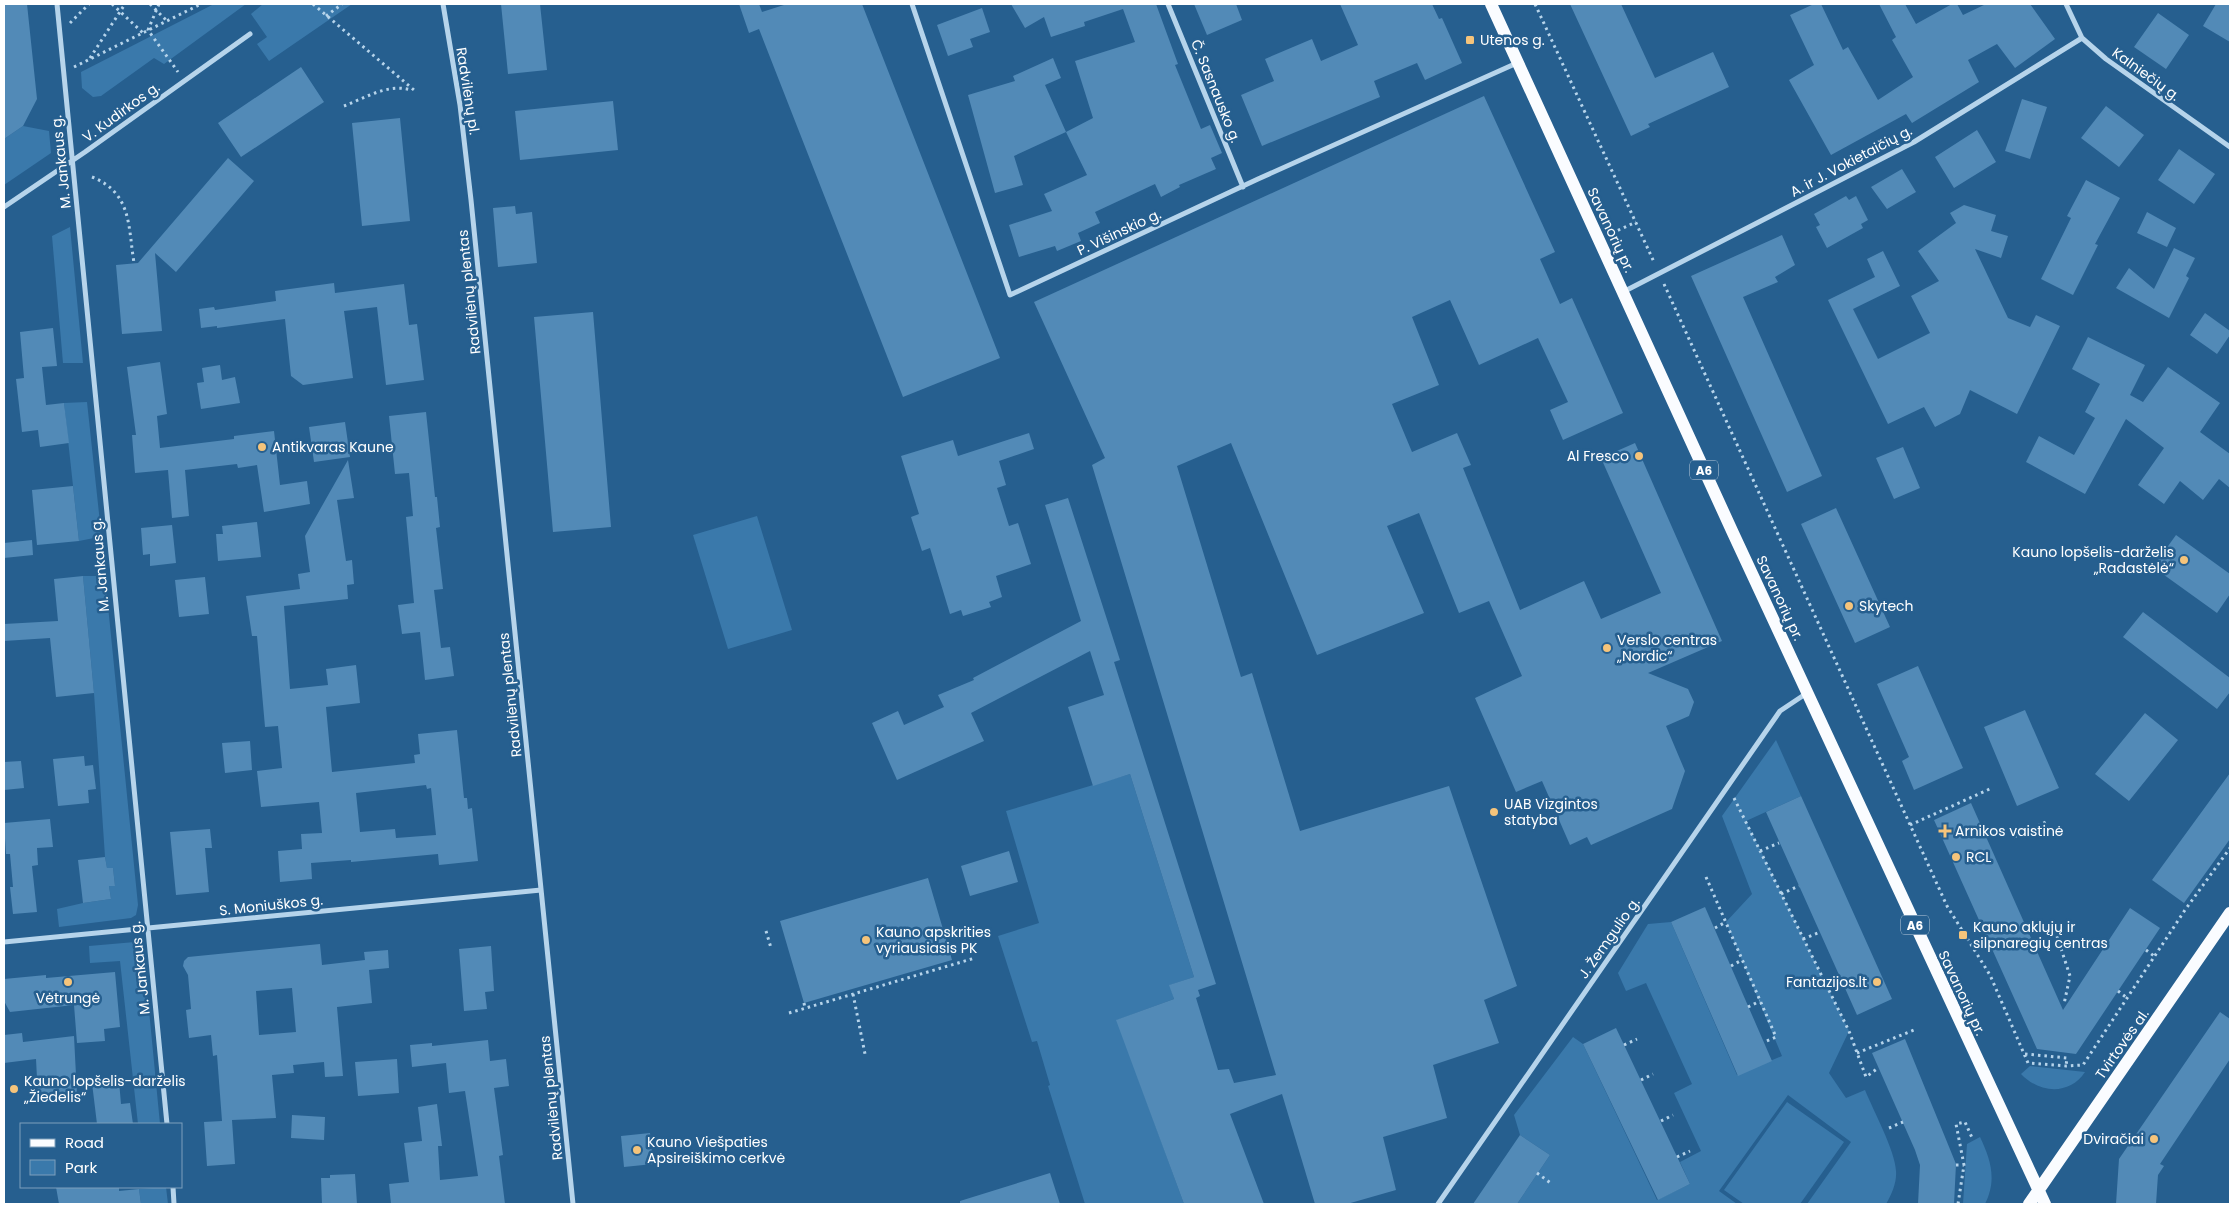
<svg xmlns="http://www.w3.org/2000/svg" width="2234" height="1208" font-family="Poppins,sans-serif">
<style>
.green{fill:#3a79ab}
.building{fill:#528ab7;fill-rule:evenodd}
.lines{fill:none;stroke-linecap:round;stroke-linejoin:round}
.path{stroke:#b6d4eb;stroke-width:3;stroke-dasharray:2.5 4;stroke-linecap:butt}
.street{stroke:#b6d4eb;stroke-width:5}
.primary{stroke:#fafcff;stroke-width:12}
.poi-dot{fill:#f5c47b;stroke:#265f8f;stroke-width:2}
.labels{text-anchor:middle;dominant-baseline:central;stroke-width:5;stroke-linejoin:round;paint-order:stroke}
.shield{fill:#265f8f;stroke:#becfdd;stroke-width:1}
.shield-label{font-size:12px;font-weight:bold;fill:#fff}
.poi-label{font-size:14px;fill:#fff;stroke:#265f8f;text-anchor:start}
.street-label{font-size:14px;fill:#fff;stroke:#265f8f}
</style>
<rect width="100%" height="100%" fill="#265f8f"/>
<path class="green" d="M 214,4 L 246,4 L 164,64 L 154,58 L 101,96 L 93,97 L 82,88 L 81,72 Z
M 263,4 L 352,4 L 269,61 L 257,44 L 267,37 L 251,14 Z
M 23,126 L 49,131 L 51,153 L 4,185 L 4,139 Z
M 70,227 L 83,363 L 63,363 L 52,236 Z
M 87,402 L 101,532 L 94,538 L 79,541 L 64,403 Z
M 757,516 L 792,630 L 728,649 L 693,535 Z
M 83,576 L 105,576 L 138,905 L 136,915 L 131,918 L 59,927 L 57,909 L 83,903 L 111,899 L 109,886 L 115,886 L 113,868 L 107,868 L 105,857 L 94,693 Z
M 1776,740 L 1801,796 L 1746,821 L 1849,1031 L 1829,1073 L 1846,1098 L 1865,1090 C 1873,1110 1895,1150 1896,1171 C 1897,1182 1892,1194 1886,1204 L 1807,1204 L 1851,1142 L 1788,1095 L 1719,1191 L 1737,1204 L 1517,1204 L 1550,1155 L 1520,1135 L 1514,1115 L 1573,1037 L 1583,1044 L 1657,1200 L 1690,1184 L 1680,1162 L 1701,1151 L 1674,1093 L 1692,1084 L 1646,983 L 1626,991 L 1618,973 L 1648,924 L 1671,922 L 1737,1075 L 1782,1056 L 1726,922 L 1752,894 L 1722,816 Z
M 1130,774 L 1194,977 L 1170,985 L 1174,999 L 1117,1020 L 1184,1204 L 1085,1204 L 1048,1086 L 1050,1085 L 1037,1041 L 1032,1042 L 998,936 L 1039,923 L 1006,811 Z
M 135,942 L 143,948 L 160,1124 L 138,1124 L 120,961 L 90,963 L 89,946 Z
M 2030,1066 L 2085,1072 C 2069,1096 2039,1093 2021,1074 Z
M 1787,1102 L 1844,1142 L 1800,1204 L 1744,1204 L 1724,1190 Z
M 1980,1137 C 1991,1160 1997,1180 1985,1204 L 1963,1204 L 1967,1144 Z
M 166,1187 L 168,1204 L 141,1204 L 139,1189 Z"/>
<path class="building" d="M 4,4 L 27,4 L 37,99 L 23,126 L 4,139 Z
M 501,4 L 540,4 L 547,70 L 508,74 Z
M 739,4 L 759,4 L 762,12 L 787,4 L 862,4 L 1000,358 L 903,397 L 759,29 L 749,33 Z
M 1011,4 L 1156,4 L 1178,64 L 1175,65 L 1201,129 L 1210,125 L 1222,153 L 1211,158 L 1216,169 L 1179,185 L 1180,187 L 1161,197 L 1155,184 L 1095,212 L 1100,223 L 1078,233 L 1081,241 L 1057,251 L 1055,246 L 1019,257 L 1009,225 L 1052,211 L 1044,194 L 1087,175 L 1066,132 L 1014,156 L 1023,185 L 995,193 L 968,95 L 1015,81 L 1013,76 L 1053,58 L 1061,78 L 1045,85 L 1066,132 L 1093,118 L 1075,61 L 1135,42 L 1123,9 L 1084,22 L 1085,26 L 1051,37 L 1044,17 L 1025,28 Z
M 1194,4 L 1236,4 L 1242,20 L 1207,35 Z
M 1340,4 L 1432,4 L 1439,19 L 1442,18 L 1462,63 L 1425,80 L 1417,63 L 1374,81 L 1380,97 L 1262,146 L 1241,95 L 1274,81 L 1265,59 L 1312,39 L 1321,61 L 1358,45 Z
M 1570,4 L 1621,4 L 1655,78 L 1713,52 L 1729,87 L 1648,124 L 1650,127 L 1631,136 Z
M 1814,4 L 1821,4 L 1843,50 L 1848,47 L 1878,100 L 1913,77 L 1892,40 L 1896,37 L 1879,4 L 1905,4 L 1916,24 L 1952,4 L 1957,4 L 1963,15 L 1986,4 L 2030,4 L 2055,39 L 2015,68 L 1997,44 L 1968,60 L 1979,82 L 1912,123 L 1906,114 L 1831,155 L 1789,80 L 1814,65 L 1790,15 Z
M 2216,4 L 2230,4 L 2230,42 L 2203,26 Z
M 982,8 L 990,32 L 970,39 L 973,47 L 948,56 L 937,25 Z
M 2158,13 L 2189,35 L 2166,69 L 2134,47 Z
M 301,67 L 324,102 L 241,157 L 218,123 Z
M 1484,96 L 1555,252 L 1540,259 L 1560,304 L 1572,298 L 1623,413 L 1563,440 L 1550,410 L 1568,402 L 1538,338 L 1479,365 L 1450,300 L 1412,317 L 1439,385 L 1392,404 L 1412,452 L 1457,433 L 1471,465 L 1463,468 L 1520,610 L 1584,581 L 1601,619 L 1661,593 L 1601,458 L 1635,443 L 1722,641 L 1648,673 L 1688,689 L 1694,702 L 1689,716 L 1666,726 L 1685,771 L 1672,809 L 1591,845 L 1587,837 L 1570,845 L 1542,781 L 1516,792 L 1475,698 L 1522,676 L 1489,601 L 1459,613 L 1419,513 L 1387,526 L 1424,613 L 1317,655 L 1231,443 L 1177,466 L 1241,677 L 1252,673 L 1300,831 L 1449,786 L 1517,986 L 1484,1000 L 1499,1043 L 1433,1065 L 1447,1118 L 1383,1137 L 1396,1190 L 1347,1204 L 1315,1204 L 1282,1094 L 1230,1114 L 1264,1204 L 1184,1204 L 1116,1020 L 1174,999 L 1169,985 L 1194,977 L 1130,774 L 1093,786 L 1068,707 L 1104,695 L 1090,651 L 971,713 L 984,741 L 897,780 L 872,723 L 898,711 L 904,725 L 944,707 L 938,695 L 974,680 L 973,678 L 1081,621 L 1045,505 L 1068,498 L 1120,660 L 1114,662 L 1216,984 L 1198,990 L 1200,996 L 1196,998 L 1218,1070 L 1229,1069 L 1234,1083 L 1276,1075 L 1092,465 L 1105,458 L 1034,302 Z
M 2022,99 L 2047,107 L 2030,159 L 2005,151 Z
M 613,101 L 618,150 L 520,160 L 515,111 Z
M 2106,106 L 2144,135 L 2119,167 L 2081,138 Z
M 400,118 L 410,221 L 362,226 L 352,123 Z
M 1977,130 L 1996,162 L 1954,188 L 1935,157 Z
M 2179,149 L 2215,174 L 2194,204 L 2158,180 Z
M 228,158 L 254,181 L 176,272 L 155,253 L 162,331 L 122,334 L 116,265 L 138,263 Z
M 1902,169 L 1916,192 L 1887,209 L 1871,187 Z
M 2086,180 L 2120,198 L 2095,244 L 2098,245 L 2073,295 L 2041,279 L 2071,218 L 2067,216 Z
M 1846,196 L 1849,200 L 1856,196 L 1868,220 L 1861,224 L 1863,228 L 1827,248 L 1816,227 L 1820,225 L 1814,214 Z
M 1964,205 L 1996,215 L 1991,231 L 2008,236 L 2001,258 L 1975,249 L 2008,318 L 2030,327 L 2036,315 L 2060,326 L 2017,414 L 1970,390 L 1960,414 L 1935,427 L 1924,407 L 1888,424 L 1828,300 L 1875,277 L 1867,259 L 1883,251 L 1900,286 L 1853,309 L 1878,359 L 1930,333 L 1911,296 L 1939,281 L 1918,251 L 1956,223 L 1950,213 Z
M 515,206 L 516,214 L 532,212 L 537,263 L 498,267 L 493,208 Z
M 2147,212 L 2176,228 L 2167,247 L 2137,233 Z
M 1782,235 L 1795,265 L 1775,277 L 1778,282 L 1743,297 L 1822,476 L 1787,492 L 1691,276 Z
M 2174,248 L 2195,258 L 2186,276 L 2189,278 L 2169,318 L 2116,288 L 2129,268 L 2154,289 Z
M 334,283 L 335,293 L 404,284 L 409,325 L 417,324 L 424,380 L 386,385 L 377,307 L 344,311 L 353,378 L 303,385 L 291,376 L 285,319 L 217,328 L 217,326 L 201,328 L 199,309 L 214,307 L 215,310 L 276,301 L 275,291 Z
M 593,312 L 611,527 L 553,532 L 534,317 Z
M 2205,313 L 2230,331 L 2230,335 L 2217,354 L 2190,335 Z
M 53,328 L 57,366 L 42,367 L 46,405 L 64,403 L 69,443 L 40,447 L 38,430 L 22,432 L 16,379 L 24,378 L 20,332 Z
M 2088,337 L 2145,365 L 2130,395 L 2143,402 L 2168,367 L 2220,403 L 2200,432 L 2230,454 L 2230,488 L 2219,479 L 2203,500 L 2180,481 L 2164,504 L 2138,485 L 2164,448 L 2126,419 L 2085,494 L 2026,462 L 2039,436 L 2074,455 L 2095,418 L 2085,412 L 2100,384 L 2072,369 Z
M 160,362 L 167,414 L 157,416 L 160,448 L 234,439 L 234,436 L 274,431 L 280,485 L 307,481 L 310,504 L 264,512 L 257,465 L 238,468 L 237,464 L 185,470 L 189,516 L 172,518 L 168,470 L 135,473 L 132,435 L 136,435 L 127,367 Z
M 220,365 L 222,380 L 235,377 L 240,403 L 201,409 L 197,383 L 204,382 L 202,368 Z
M 426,412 L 435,497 L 437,497 L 440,527 L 436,528 L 443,589 L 434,590 L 441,648 L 450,647 L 454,676 L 425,680 L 420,632 L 402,634 L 398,605 L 414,603 L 406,517 L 413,516 L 409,473 L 395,474 L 389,416 Z
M 345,422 L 350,457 L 314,462 L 309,427 Z
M 1029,433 L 1034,449 L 999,461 L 1006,485 L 997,488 L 1009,526 L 1018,523 L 1031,564 L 996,576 L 1002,597 L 989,602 L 991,607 L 963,616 L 961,610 L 950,614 L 930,548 L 922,551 L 911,517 L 919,514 L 901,456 L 953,440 L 958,456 Z
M 1903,447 L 1920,488 L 1894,499 L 1876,458 Z
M 348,460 L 354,498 L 337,500 L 346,561 L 352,560 L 354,584 L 347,585 L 348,599 L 284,606 L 290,689 L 328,685 L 326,669 L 356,665 L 360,703 L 326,707 L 332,772 L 415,763 L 414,755 L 420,754 L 418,734 L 457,730 L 464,798 L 467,798 L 468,809 L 472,808 L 478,861 L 439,865 L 438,854 L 351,862 L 351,860 L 311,863 L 312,879 L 280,882 L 278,851 L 302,849 L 301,834 L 322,833 L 319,802 L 261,807 L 257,771 L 282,768 L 278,726 L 265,727 L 257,636 L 252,636 L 246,596 L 300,589 L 298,574 L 310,572 L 305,536 ZM 426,785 L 427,789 L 431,788 L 436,835 L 396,838 L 395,829 L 360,832 L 356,793 Z
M 73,486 L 79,541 L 37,545 L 32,490 Z
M 1836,508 L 1890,627 L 1855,643 L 1801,524 Z
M 257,522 L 261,557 L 218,561 L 216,534 L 223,534 L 222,526 Z
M 172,525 L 176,563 L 150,566 L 150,554 L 143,555 L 141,528 Z
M 2176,535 L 2230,574 L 2230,594 L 2217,613 L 2153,567 Z
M 32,540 L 33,555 L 4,558 L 4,543 Z
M 83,576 L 94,693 L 56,697 L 50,638 L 4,641 L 4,624 L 58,621 L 54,579 Z
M 205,577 L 209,614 L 179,617 L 175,580 Z
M 2143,612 L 2230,678 L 2230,692 L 2217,709 L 2123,637 Z
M 1918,666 L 1963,768 L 1914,790 L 1902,761 L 1909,757 L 1877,684 Z
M 2025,710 L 2059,788 L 2017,806 L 1984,727 Z
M 2145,713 L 2178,740 L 2129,801 L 2095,774 Z
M 250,741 L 252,770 L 225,773 L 222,743 Z
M 84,756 L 85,766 L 93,765 L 96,789 L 88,790 L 89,803 L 58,806 L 53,759 Z
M 21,761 L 24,788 L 4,790 L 4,762 Z
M 2230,773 L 2230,839 L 2184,903 L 2152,880 Z
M 1801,796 L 1892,999 L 1857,1015 L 1766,812 Z
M 1971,803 L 2063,1010 L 2130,908 L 2160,928 L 2076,1054 L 2037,1049 L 1934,820 Z
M 50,819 L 53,847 L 37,848 L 38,865 L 32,866 L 37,912 L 13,914 L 10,887 L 13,887 L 10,854 L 6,854 L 4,823 Z
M 210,829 L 212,848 L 205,848 L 209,892 L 176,895 L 170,832 Z
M 1009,851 L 1018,882 L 970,896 L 961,866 Z
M 105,857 L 107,868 L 113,868 L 115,886 L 109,886 L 111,899 L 83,903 L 78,860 Z
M 928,878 L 952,960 L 804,1003 L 780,921 Z
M 1705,907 L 1772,1061 L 1738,1076 L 1671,922 Z
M 320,944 L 322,965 L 365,960 L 364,952 L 388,950 L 389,968 L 369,970 L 372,1003 L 337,1007 L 343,1076 L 325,1077 L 324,1062 L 293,1065 L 294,1073 L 272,1075 L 276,1118 L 232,1120 L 235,1164 L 207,1166 L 204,1122 L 222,1121 L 217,1055 L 213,1056 L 211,1035 L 189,1038 L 186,1010 L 191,1009 L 188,975 L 183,966 L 184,961 L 188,957 ZM 292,988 L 296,1032 L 259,1035 L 256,991 Z
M 491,946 L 494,991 L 485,992 L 487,1009 L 464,1011 L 459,949 Z
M 115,972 L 120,1027 L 104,1029 L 105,1041 L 77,1043 L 74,1005 L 10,1012 L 4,1001 L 4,979 L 46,975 L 46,978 Z
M 2220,1012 L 2230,1019 L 2230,1059 L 2160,1164 L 2164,1166 L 2158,1175 L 2156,1204 L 2116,1204 L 2119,1159 Z
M 1616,1028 L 1690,1184 L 1658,1200 L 1583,1044 Z
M 22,1033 L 23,1042 L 74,1036 L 77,1095 L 38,1098 L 36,1059 L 4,1063 L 4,1035 Z
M 1905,1039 L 1956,1164 L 1954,1204 L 1918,1204 L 1920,1165 L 1915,1150 L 1872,1053 Z
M 488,1040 L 490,1061 L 506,1059 L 509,1086 L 494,1088 L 503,1155 L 499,1156 L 505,1204 L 391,1204 L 389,1184 L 409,1182 L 404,1143 L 422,1141 L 418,1107 L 437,1104 L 442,1146 L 438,1146 L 440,1180 L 478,1176 L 465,1091 L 449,1093 L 446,1063 L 412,1067 L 410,1045 L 432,1043 L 432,1046 Z
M 397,1059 L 399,1093 L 358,1096 L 355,1062 Z
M 119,1081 L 121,1104 L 130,1103 L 133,1124 L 97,1124 L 92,1083 Z
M 292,1115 L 325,1117 L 324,1140 L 291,1138 Z
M 650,1133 L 653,1164 L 624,1167 L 621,1136 Z
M 1520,1135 L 1550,1155 L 1517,1204 L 1473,1204 Z
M 1050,1173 L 1060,1204 L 960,1204 L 960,1201 Z
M 355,1174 L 357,1204 L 322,1204 L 321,1178 L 330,1178 L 330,1175 Z
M 56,1187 L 119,1187 L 119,1191 L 139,1189 L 141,1204 L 59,1204 Z"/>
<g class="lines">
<path class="path" d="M 112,4 L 143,33
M 150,4 L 167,21
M 159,4 L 148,30 L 178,72
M 313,4 L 414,90
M 1535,4 L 1654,262
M 326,16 L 342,4
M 70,23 L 89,4
M 90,58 L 125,4
M 74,67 L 201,4
M 344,106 C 365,98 388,83 411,90
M 92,177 C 132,193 128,226 134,263
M 1612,233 L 1636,222
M 1664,284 L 1947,906 L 1990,975 L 2028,1063 L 2066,1066 L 2083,1065 L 2185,910 L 2230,848
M 1734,798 L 1849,1031 L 1866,1077 L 1878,1068
M 1910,825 L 1992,788
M 2014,837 L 2048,821
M 1760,851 L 1779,843
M 1706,877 L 1776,1037 L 1764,1042
M 1781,894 L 1799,886
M 2053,924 L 2070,976 L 2064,1004
M 1715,928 L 1726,922
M 766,931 L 771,948
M 1803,939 L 1820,932
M 2146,950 L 2154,956
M 1731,966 L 1742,960
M 1826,985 L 1840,979
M 2118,991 L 2127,998
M 853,994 L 865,1054
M 804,1003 L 805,1008
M 1748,1007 L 1760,1001
M 789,1013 L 975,958
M 1624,1045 L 1637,1039
M 1857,1053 L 1914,1030
M 2025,1054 L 2067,1058 L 2066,1066
M 1641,1080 L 1653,1074
M 1661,1121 L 1673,1115
M 1889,1128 L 1903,1122
M 1677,1157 L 1690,1151
M 1956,1165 L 1964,1165
M 1537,1173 L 1552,1184
M 1958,1204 L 1964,1165 L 1956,1124 L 1965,1122 L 1973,1140"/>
<path class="street" d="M 57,4 L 167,1124
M 443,4 L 460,105 L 471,200 L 573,1204
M 912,4 L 1010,295 L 1258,179 L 1517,63
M 1168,4 L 1243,187
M 2066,4 L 2082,38 L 2106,59 L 2230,147
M 4,207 L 85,152 L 250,34
M 1623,292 L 1914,142 L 2082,38
M 4,942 L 541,890
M 173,1187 L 174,1204
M 1438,1204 L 1780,711 L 1807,693"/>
<path class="primary" d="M 1491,4 L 1733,533 L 2045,1204
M 2029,1204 L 2230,913"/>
</g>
<g class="poi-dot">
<rect x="1465" y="35" width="10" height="10" rx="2.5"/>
<circle cx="262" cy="447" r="5"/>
<circle cx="1639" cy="456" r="5"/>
<circle cx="2184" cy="560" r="5"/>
<circle cx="1849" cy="606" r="5"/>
<circle cx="1607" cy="648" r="5"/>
<circle cx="1494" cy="812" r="5"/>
<path d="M1942.5 823.5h5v5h5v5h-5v5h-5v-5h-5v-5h5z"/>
<circle cx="1956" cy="857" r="5"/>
<rect x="1958" y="930" width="10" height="10" rx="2.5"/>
<circle cx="866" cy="940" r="5"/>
<circle cx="68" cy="982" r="5"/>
<circle cx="1877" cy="982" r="5"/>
<circle cx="14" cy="1089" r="5"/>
<circle cx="2154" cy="1139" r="5"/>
<circle cx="637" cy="1150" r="5"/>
</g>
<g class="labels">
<g class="shield">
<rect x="1690" y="460.5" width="28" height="19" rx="4"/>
<rect x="1901" y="915.5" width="28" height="19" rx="4"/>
</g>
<g class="shield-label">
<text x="1704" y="470">A6</text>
<text x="1915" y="925">A6</text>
</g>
<g class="poi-label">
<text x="1480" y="40">Utenos g.</text>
<text x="272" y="447">Antikvaras Kaune</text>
<text x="1629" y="456" text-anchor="end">Al Fresco</text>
<text x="2174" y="552" text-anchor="end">Kauno lopšelis-darželis<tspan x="2174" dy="16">„Radastėlė“</tspan></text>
<text x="1859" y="606">Skytech</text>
<text x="1617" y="640">Verslo centras<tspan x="1617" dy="16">„Nordic“</tspan></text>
<text x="1504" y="804">UAB Vizgintos<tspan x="1504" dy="16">statyba</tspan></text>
<text x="1955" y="831">Arnikos vaistinė</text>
<text x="1966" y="857">RCL</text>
<text x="1973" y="927">Kauno aklųjų ir<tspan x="1973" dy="16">silpnaregių centras</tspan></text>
<text x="876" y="932">Kauno apskrities<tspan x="876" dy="16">vyriausiasis PK</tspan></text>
<text x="1867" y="982" text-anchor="end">Fantazijos.lt</text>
<text x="68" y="998" text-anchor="middle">Vėtrungė</text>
<text x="24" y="1081">Kauno lopšelis-darželis<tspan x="24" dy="16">„Žiedelis“</tspan></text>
<text x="2144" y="1139" text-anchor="end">Dviračiai</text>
<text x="647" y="1142">Kauno Viešpaties<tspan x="647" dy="16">Apsireiškimo cerkvė</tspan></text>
</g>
<g class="street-label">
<text transform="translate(2146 74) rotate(36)">Kalniečių g.</text>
<text transform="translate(468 91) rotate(81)">Radvilėnų pl.</text>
<text transform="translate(1216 91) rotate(68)">Č. Sasnausko g.</text>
<text transform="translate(121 112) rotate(-36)">V. Kudirkos g.</text>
<text transform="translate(1851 161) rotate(-28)">A. ir J. Vokietaičių g.</text>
<text transform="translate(61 162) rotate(-96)">M. Jankaus g.</text>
<text transform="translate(1611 230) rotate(65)">Savanorių pr.</text>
<text transform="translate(1119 232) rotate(-25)">P. Višinskio g.</text>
<text transform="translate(469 292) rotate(-96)">Radvilėnų plentas</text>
<text transform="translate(100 565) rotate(-95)">M. Jankaus g.</text>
<text transform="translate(1780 598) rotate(65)">Savanorių pr.</text>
<text transform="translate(510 695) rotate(-96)">Radvilėnų plentas</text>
<text transform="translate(271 905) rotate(-6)">S. Moniuškos g.</text>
<text transform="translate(1609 938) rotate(-55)">J. Žemgulio g.</text>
<text transform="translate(140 968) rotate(-96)">M. Jankaus g.</text>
<text transform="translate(1962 993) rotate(65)">Savanorių pr.</text>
<text transform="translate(2122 1044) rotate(-55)">Tvirtovės al.</text>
<text transform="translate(551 1098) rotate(-96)">Radvilėnų plentas</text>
</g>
</g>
<rect width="2234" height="1208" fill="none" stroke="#ffffff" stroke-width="10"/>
<rect x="20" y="1123" width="162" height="65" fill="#265f8f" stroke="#7d9fbc"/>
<rect x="30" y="1139" width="25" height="8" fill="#fafcff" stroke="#7d9fbc"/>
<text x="65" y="1148" font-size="15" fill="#ffffff">Road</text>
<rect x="30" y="1160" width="25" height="15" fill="#3a79ab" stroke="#7d9fbc"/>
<text x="65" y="1173" font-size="15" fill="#ffffff">Park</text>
</svg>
